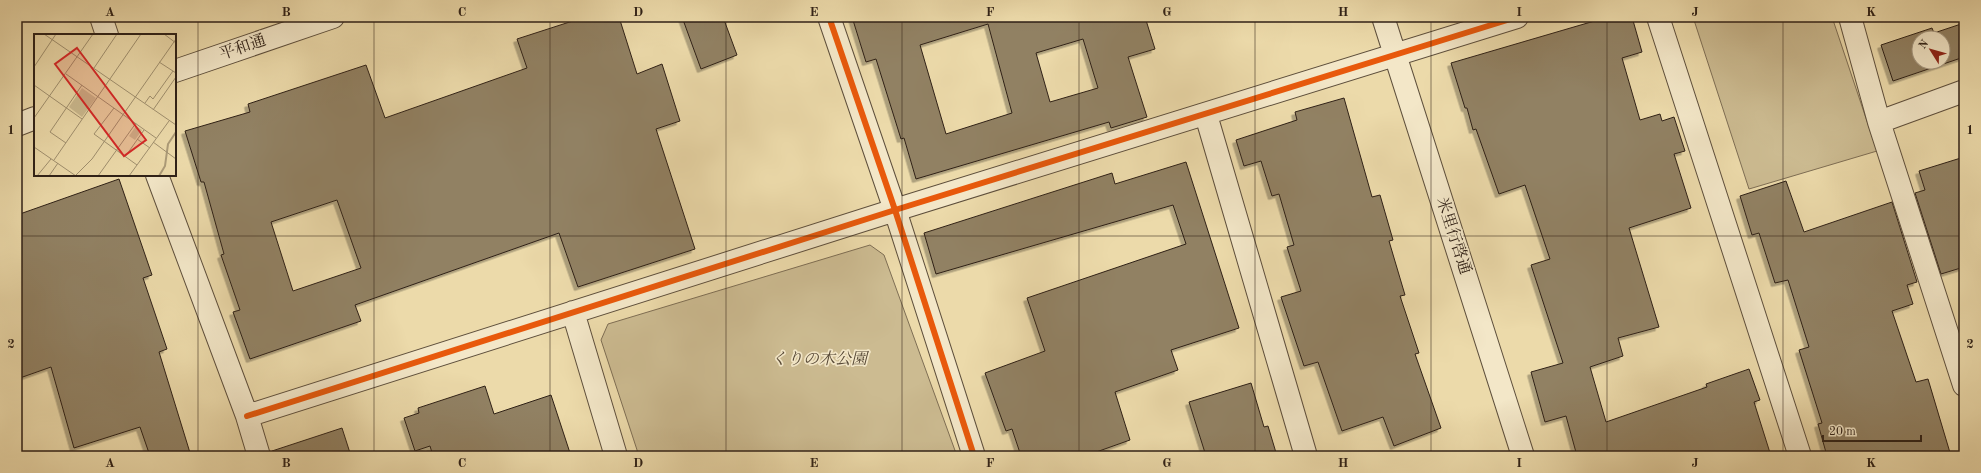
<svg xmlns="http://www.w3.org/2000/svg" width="1981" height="473" font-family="'Old Standard TT','Noto Serif JP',serif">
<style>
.green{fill:#ccbb91;stroke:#7e6e54}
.building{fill:#918163;stroke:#2f2117;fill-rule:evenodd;filter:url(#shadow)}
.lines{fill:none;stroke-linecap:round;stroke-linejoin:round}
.minor-casing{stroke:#5e4f3c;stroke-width:24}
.minor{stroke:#f3e7c8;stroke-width:22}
.cycleway-casing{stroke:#f3e7c8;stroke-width:8}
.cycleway{stroke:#e8590c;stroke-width:6}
.grid{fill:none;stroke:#2f2117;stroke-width:1;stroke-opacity:0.55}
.labels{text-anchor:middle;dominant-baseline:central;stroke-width:3.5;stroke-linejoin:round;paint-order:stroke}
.street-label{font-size:16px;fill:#2f2117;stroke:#f3e7c8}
.park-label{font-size:16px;font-style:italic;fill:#564836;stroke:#f3e7c8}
.inset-river{fill:none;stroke:#ac9b78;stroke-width:2}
.inset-road{fill:none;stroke:#a0906f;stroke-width:1}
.view{fill:#d62828;fill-opacity:0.15;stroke:#d62828;stroke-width:2}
.inset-edge{fill:none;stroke:#2f2117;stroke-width:2}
.neatline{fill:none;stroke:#2f2117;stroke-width:1.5}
.grid-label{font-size:13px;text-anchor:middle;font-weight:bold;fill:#2f2117}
</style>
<defs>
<filter id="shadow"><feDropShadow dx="-3.5" dy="3.5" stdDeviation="0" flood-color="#0004"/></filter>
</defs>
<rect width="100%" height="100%" fill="#ecdaaa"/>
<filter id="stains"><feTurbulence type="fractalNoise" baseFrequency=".005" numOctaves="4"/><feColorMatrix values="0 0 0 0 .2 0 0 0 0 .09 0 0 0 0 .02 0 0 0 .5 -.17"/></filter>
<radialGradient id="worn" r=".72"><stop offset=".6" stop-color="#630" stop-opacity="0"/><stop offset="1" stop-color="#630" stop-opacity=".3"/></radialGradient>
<path class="green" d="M 1693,17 L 1832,17 L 1877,151 L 1749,189 Z
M 870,245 L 884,255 L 957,456 L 639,456 L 601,340 L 608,324 Z"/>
<path class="building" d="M 585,17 L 619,17 L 637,74 L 662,64 L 680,121 L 656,129 L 695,249 L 578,287 L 559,233 L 355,305 L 361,321 L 250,359 L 233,312 L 240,310 L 221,255 L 224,254 L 204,182 L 201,182 L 185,131 L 250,112 L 248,104 L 366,65 L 385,118 L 527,68 L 517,39 ZM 337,200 L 361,268 L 293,291 L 271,222 Z
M 682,17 L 723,17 L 737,55 L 701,69 Z
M 852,17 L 1145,17 L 1155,49 L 1128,57 L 1147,117 L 1111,128 L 1109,122 L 916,179 L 904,138 L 901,139 L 876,59 L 866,62 ZM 988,24 L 1012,113 L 946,134 L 920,45 ZM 1083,39 L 1098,88 L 1050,102 L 1036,53 Z
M 1608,17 L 1632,17 L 1642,52 L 1622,58 L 1640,120 L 1660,114 L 1662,121 L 1674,117 L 1685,151 L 1674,154 L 1691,208 L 1629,228 L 1659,327 L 1618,338 L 1623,356 L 1590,367 L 1606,422 L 1707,387 L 1706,384 L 1749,369 L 1760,400 L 1754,402 L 1771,456 L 1577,456 L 1566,416 L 1545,422 L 1531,372 L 1563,363 L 1531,265 L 1550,259 L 1525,185 L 1499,194 L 1476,129 L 1473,130 L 1467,108 L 1465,108 L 1451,63 Z
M 1964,23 L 1964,57 L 1893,81 L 1881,45 L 1932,28 L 1934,33 ZM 1919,38 L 1943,38 L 1943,62 L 1919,62 Z
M 1344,98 L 1372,197 L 1380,195 L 1393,240 L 1389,241 L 1405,295 L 1400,296 L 1419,353 L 1415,354 L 1441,428 L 1394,446 L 1383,417 L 1342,431 L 1318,362 L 1304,366 L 1281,297 L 1301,291 L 1287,247 L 1294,245 L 1279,194 L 1272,196 L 1261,161 L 1244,166 L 1236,140 L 1297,120 L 1295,112 Z
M 1964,157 L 1964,267 L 1941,274 L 1915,193 L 1925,190 L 1919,171 Z
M 1186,162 L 1239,328 L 1171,350 L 1178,370 L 1115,392 L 1130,440 L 1085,456 L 1021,456 L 1012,429 L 1006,431 L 985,373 L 1045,351 L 1027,298 L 1186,244 L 1173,205 L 936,274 L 924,233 L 1112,173 L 1115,184 Z
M 119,179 L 152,275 L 143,278 L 167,349 L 159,352 L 191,456 L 150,456 L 140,427 L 74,448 L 51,367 L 17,379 L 17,215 Z
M 1786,181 L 1804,232 L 1892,202 L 1917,282 L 1907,285 L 1913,304 L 1892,311 L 1916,382 L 1928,379 L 1951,456 L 1827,456 L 1818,424 L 1822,423 L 1799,350 L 1809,347 L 1788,280 L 1775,283 L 1759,233 L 1752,235 L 1740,196 Z
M 1251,383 L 1264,427 L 1268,426 L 1277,456 L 1206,456 L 1189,402 Z
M 485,386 L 494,414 L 551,395 L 571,456 L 433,456 L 430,446 L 415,451 L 404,418 L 419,413 L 418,408 Z
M 342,428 L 351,456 L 272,456 L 272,451 Z"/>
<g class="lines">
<defs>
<path id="minor" d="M 101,17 L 107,35
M 829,17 L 895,210 L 974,456
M 1383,17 L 1523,456
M 1658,17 L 1800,456
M 1850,17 L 1879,122 L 1964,385
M 175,71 L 333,17
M 1206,115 L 1306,456
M 1879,122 L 1964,91
M 17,125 L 35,118
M 157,175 L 247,416 L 259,456
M 573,312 L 616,456
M 247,416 L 895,210 L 1517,17"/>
</defs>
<use href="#minor" class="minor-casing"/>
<use href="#minor" class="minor"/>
<defs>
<path id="cycleway" d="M 829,17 L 895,210 L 974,456
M 247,416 L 895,210 L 1517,17"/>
</defs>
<use href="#cycleway" class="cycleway-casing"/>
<use href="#cycleway" class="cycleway"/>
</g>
<path class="grid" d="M 198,17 L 198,456M 374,17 L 374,456M 550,17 L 550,456M 726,17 L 726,456M 902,17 L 902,456M 1079,17 L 1079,456M 1255,17 L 1255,456M 1431,17 L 1431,456M 1607,17 L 1607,456M 1783,17 L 1783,456M 17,236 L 1964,236"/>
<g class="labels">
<g class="street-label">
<text transform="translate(243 48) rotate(-19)">平和通</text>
<text transform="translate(1453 236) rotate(72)">米里行啓通</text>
</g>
<g class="park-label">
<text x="819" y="360">くりの木公園</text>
</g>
</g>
<g transform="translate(34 34)">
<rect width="142" height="142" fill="#ecdaaa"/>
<path d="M 48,54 L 62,64 L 48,83 L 35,73 ZM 102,92 L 108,96 L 101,106 L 95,102 Z" fill="#ccbb91"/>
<path class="inset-river" d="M 125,142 L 131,132 L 134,110 L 142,98"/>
<path class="inset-road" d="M 10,0 L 142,91M 130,0 L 142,9M 125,28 L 142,39M 0,33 L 22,0M 60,34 L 83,0M 32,40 L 122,104M 0,51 L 48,85M 111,69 L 116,62 L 119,65 L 139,37M 80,74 L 60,100 L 103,131M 119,76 L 142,43M 0,84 L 59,0M 103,105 L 116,114M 119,108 L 142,125M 32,109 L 16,98 L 48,51M 0,113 L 42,142M 91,123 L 110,96M 20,126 L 107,0M 42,141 L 58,125 L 142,5M 3,142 L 17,125M 15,142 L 24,129M 64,142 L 102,89M 95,142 L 135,87"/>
<path class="view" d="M 43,14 L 112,106 L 90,122 L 21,30 Z"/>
<rect width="142" height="142" class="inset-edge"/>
</g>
<rect width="1981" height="473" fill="none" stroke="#ecdaaa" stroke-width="44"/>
<g transform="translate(1931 50) rotate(307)"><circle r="19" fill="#f3e7c8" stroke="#a59881"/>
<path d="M0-3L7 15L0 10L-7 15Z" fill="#8f2418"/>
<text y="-6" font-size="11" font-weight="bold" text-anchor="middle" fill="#2f2117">N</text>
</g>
<path d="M1823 435v6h98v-6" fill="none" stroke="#2f2117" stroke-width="2"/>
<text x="1829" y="435" font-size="12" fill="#2f2117" stroke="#f3e7c8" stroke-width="3" paint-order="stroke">20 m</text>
<rect x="22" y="22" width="1937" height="429" class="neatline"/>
<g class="grid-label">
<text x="110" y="16">A</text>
<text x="286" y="16">B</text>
<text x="462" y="16">C</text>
<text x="638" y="16">D</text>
<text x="814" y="16">E</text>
<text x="990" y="16">F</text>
<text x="1167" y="16">G</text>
<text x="1343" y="16">H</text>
<text x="1519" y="16">I</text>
<text x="1695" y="16">J</text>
<text x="1871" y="16">K</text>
<text x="11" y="134">1</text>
<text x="1970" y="134">1</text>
<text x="11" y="348">2</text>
<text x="1970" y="348">2</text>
<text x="110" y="467">A</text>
<text x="286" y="467">B</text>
<text x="462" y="467">C</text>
<text x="638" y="467">D</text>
<text x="814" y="467">E</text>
<text x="990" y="467">F</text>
<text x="1167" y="467">G</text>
<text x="1343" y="467">H</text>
<text x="1519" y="467">I</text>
<text x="1695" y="467">J</text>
<text x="1871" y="467">K</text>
</g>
<rect width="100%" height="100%" filter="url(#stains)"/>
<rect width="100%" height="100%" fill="url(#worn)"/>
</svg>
